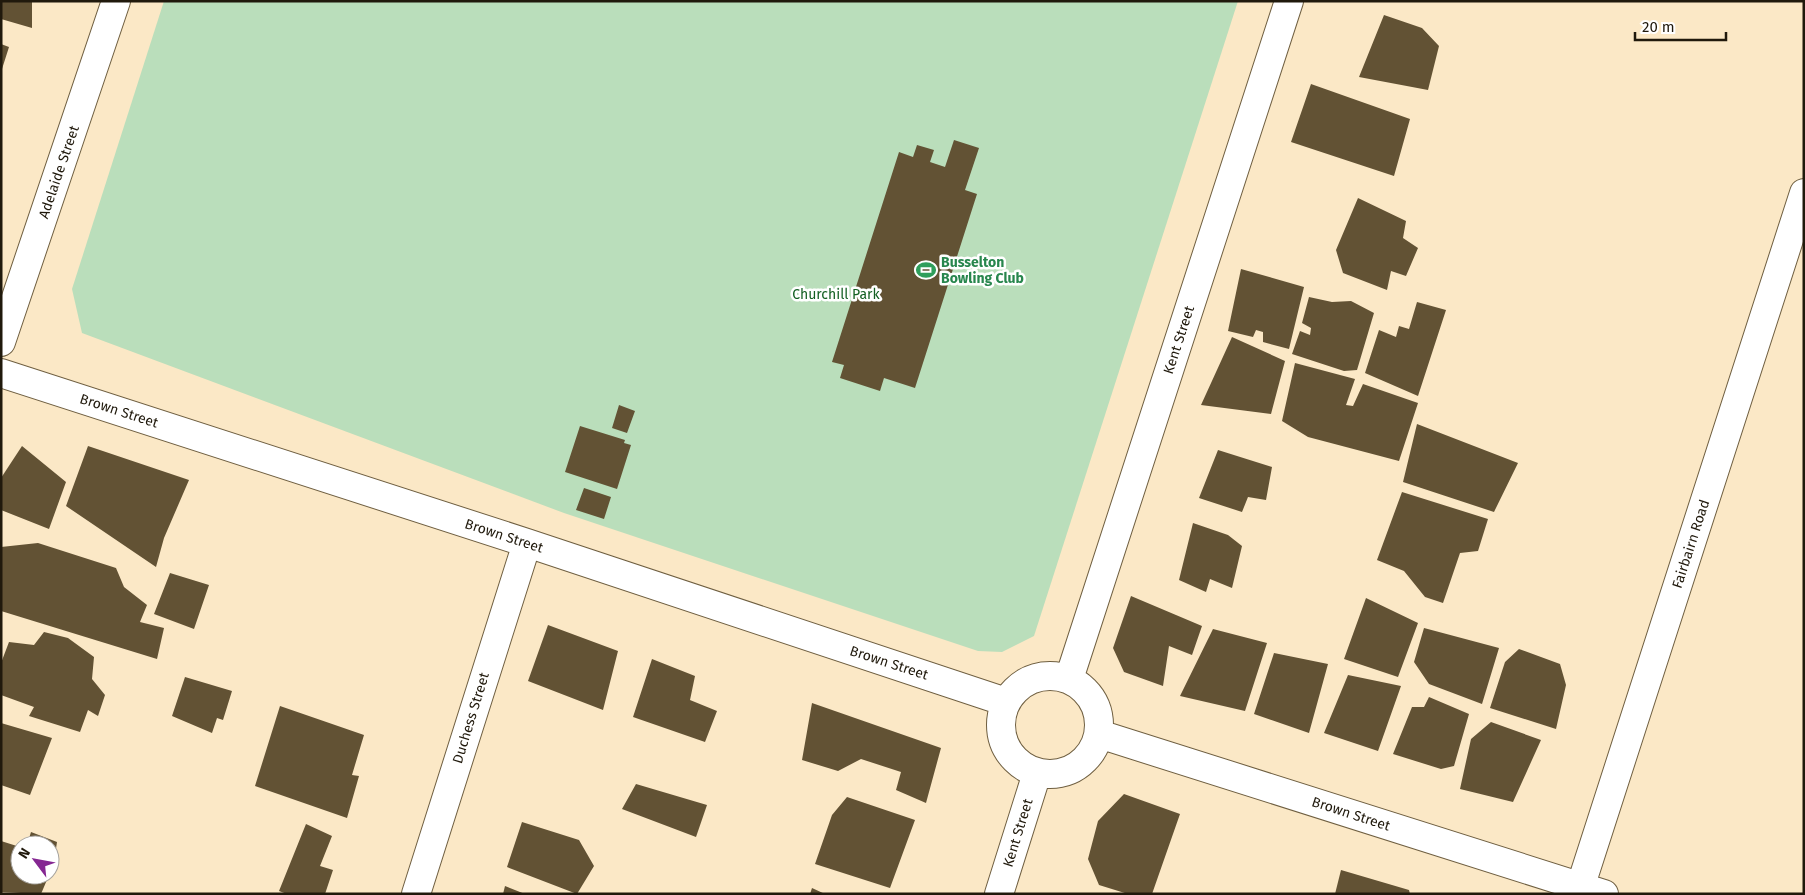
<svg xmlns="http://www.w3.org/2000/svg" width="1805" height="895" font-family="'Fira Sans',sans-serif">
<style>
.green{fill:#badebb}
.building{fill:#625234}
.lines{fill:none;stroke-linecap:round;stroke-linejoin:round}
.street-casing{stroke:#6f5f41;stroke-width:30}
.street{stroke:#fff;stroke-width:28}
.labels{text-anchor:middle;dominant-baseline:central;stroke-width:5;stroke-linejoin:round;paint-order:stroke}
.street-label{font-size:14px;fill:#20190c;stroke:#fff}
.leisure-label{font-size:14px;font-weight:bold;fill:#27864d;stroke:#fff;text-anchor:start}
.park-label{font-size:14px;fill:#125f21;stroke:#fff}
</style>
<rect width="100%" height="100%" fill="#fbe8c6"/>
<path class="green" d="M 164,1 L 1238,1 L 1034,636 L 1002,652 L 978,651 L 564,513 L 82,333 L 72,289 Z"/>
<path class="building" d="M 1,1 L 32,1 L 32,28 L 1,19 Z
M 1384,15 L 1422,28 L 1439,46 L 1428,90 L 1359,77 Z
M 1,44 L 9,47 L 2,69 L 1,68 Z
M 1311,84 L 1410,119 L 1394,176 L 1291,142 Z
M 954,140 L 979,148 L 965,190 L 977,194 L 915,388 L 884,378 L 880,391 L 840,378 L 844,365 L 832,362 L 899,152 L 913,157 L 917,145 L 934,150 L 930,162 L 945,167 Z
M 1358,198 L 1406,221 L 1403,238 L 1418,248 L 1406,276 L 1391,271 L 1387,290 L 1343,273 L 1336,250 Z
M 1241,269 L 1304,287 L 1289,349 L 1263,342 L 1263,332 L 1256,330 L 1253,337 L 1228,331 Z
M 1309,297 L 1332,302 L 1351,301 L 1374,313 L 1357,370 L 1344,371 L 1292,354 L 1300,331 L 1310,335 L 1311,328 L 1302,323 Z
M 1417,302 L 1446,310 L 1418,396 L 1365,373 L 1379,330 L 1396,337 L 1399,326 L 1409,329 Z
M 1232,337 L 1285,361 L 1271,414 L 1201,405 Z
M 1295,363 L 1355,379 L 1346,405 L 1353,406 L 1363,384 L 1418,403 L 1399,461 L 1308,437 L 1282,421 Z
M 619,405 L 635,411 L 627,433 L 612,428 Z
M 1417,424 L 1518,463 L 1494,512 L 1403,482 Z
M 580,426 L 625,440 L 624,443 L 631,445 L 617,489 L 565,472 Z
M 22,446 L 66,482 L 49,529 L 1,510 L 1,478 Z
M 88,446 L 189,480 L 164,538 L 156,567 L 66,506 Z
M 1218,450 L 1272,467 L 1266,500 L 1248,497 L 1242,512 L 1199,498 Z
M 584,488 L 611,497 L 604,519 L 576,510 Z
M 1402,492 L 1488,519 L 1478,551 L 1460,553 L 1443,603 L 1425,597 L 1404,571 L 1377,560 Z
M 1193,523 L 1228,535 L 1242,546 L 1232,588 L 1210,579 L 1206,592 L 1179,580 Z
M 38,543 L 116,568 L 124,587 L 147,605 L 140,622 L 164,628 L 157,659 L 1,611 L 1,547 Z
M 170,573 L 209,585 L 194,629 L 154,614 Z
M 1131,596 L 1202,626 L 1192,655 L 1169,646 L 1163,686 L 1124,672 L 1113,648 Z
M 1366,598 L 1418,623 L 1398,677 L 1344,659 Z
M 548,625 L 618,651 L 603,710 L 528,681 Z
M 1424,628 L 1499,648 L 1482,704 L 1429,684 L 1414,662 Z
M 1213,629 L 1267,643 L 1245,711 L 1180,696 Z
M 44,632 L 68,638 L 94,657 L 92,679 L 105,695 L 98,716 L 88,710 L 80,732 L 29,716 L 34,707 L 1,695 L 1,663 L 9,642 L 34,645 Z
M 1519,649 L 1560,664 L 1566,685 L 1556,729 L 1490,708 L 1505,662 Z
M 1274,653 L 1328,664 L 1309,733 L 1254,714 Z
M 652,659 L 695,676 L 690,700 L 717,711 L 705,742 L 633,717 Z
M 1348,675 L 1401,686 L 1378,751 L 1324,733 Z
M 185,677 L 232,691 L 223,720 L 217,718 L 212,733 L 172,716 Z
M 1429,697 L 1469,714 L 1454,766 L 1441,769 L 1393,754 L 1412,707 L 1424,707 Z
M 812,703 L 941,748 L 926,803 L 896,790 L 901,772 L 861,759 L 838,771 L 802,760 Z
M 280,706 L 364,735 L 352,775 L 359,776 L 347,818 L 255,786 Z
M 1491,722 L 1541,740 L 1513,802 L 1460,789 L 1471,739 Z
M 1,723 L 52,738 L 30,795 L 1,785 Z
M 636,784 L 707,805 L 696,837 L 622,809 Z
M 1124,794 L 1180,814 L 1152,894 L 1128,894 L 1099,885 L 1088,859 L 1098,821 Z
M 847,797 L 915,820 L 890,888 L 815,864 L 832,815 Z
M 522,822 L 579,840 L 594,866 L 577,894 L 507,867 Z
M 306,824 L 332,836 L 320,866 L 333,870 L 325,894 L 287,894 L 279,891 Z
M 31,832 L 57,842 L 54,862 L 50,872 L 50,845 L 27,845 Z
M 1,841 L 20,847 L 20,875 L 49,875 L 41,894 L 1,892 Z
M 1341,870 L 1409,890 L 1410,894 L 1335,894 Z
M 505,886 L 525,894 L 503,894 Z
M 812,888 L 825,894 L 810,894 Z"/>
<g class="lines">
<defs>
<path id="street" d="M 1,342 L 116,1
M 1,373 L 527,543 L 1006,702
M1001 725a49 49 0 1 1 98 0a49 49 0 1 1-98 0Z
M 1069,679 L 1289,1
M 1099,734 L 1604,894
M 416,894 L 527,543
M 999,894 L 1037,773
M 1578,894 L 1804,193"/>
</defs>
<use href="#street" class="street-casing"/>
<use href="#street" class="street"/>
</g>
<defs>
<symbol id="stadium-bare" viewBox="-9 -9 18 18"><path d="M0-5a6.5 5 0 1 0 0 10a6.5 5 0 1 0 0-10ZM-3.5-1.8h7v3.6h-7Z" fill="#2e9e5b" stroke="#fff" stroke-width="2.5" paint-order="stroke"/></symbol>
</defs>
<g fill-rule="evenodd">
<use href="#stadium-bare" x="912" y="256" width="28" height="28"/>
</g>
<g class="labels">
<g class="street-label">
<text transform="translate(59 172) rotate(-71)">Adelaide Street</text>
<text transform="translate(1179 340) rotate(-72)">Kent Street</text>
<text transform="translate(119 411) rotate(18)">Brown Street</text>
<text transform="translate(504 536) rotate(18)">Brown Street</text>
<text transform="translate(1691 544) rotate(-72)">Fairbairn Road</text>
<text transform="translate(889 663) rotate(18)">Brown Street</text>
<text transform="translate(471 718) rotate(-73)">Duchess Street</text>
<text transform="translate(1351 814) rotate(18)">Brown Street</text>
<text transform="translate(1018 833) rotate(-73)">Kent Street</text>
</g>
<g class="leisure-label">
<text x="941" y="262">Busselton<tspan x="941" dy="16">Bowling Club</tspan></text>
</g>
<g class="park-label">
<text x="836" y="294">Churchill Park</text>
</g>
</g>
<rect width="1805" height="895" fill="none" stroke="#20190c" stroke-width="5"/>
<g transform="translate(35 860) rotate(302)"><circle r="24" fill="#ffffff" stroke="#a6a39e"/>
<path d="M0-4L9 19L0 12L-9 19Z" fill="#852792"/>
<text y="-8" font-size="14" font-weight="bold" text-anchor="middle" fill="#20190c">N</text>
</g>
<path d="M1635 32v8h91v-8" fill="none" stroke="#20190c" stroke-width="2.5"/>
<text x="1642" y="32" font-size="15" fill="#20190c" stroke="#ffffff" stroke-width="4" paint-order="stroke">20 m</text>
</svg>
